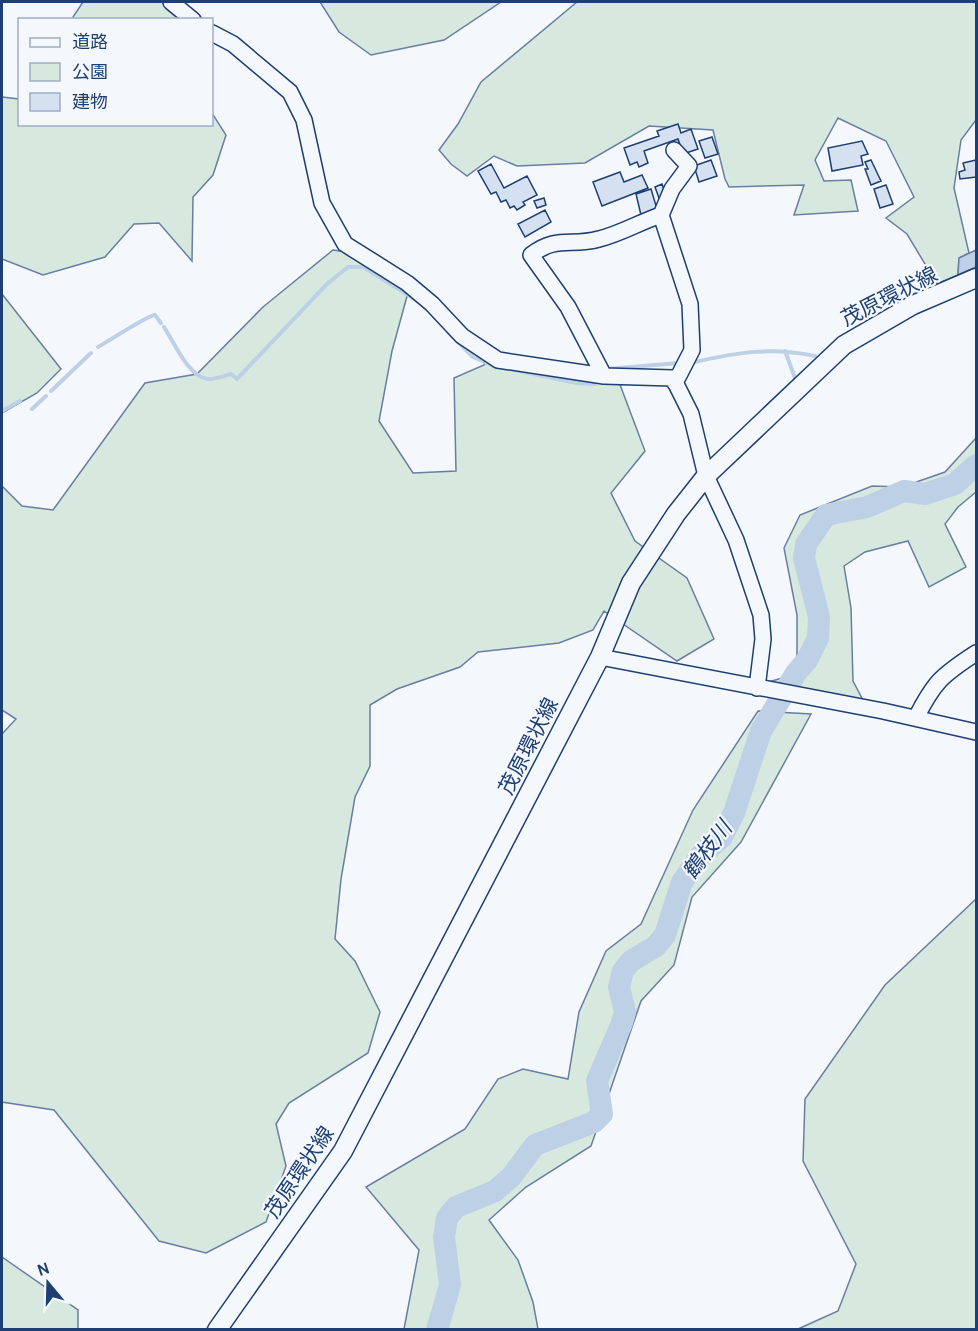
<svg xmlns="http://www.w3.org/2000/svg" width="978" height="1331" font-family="Cabin,'Noto Sans JP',sans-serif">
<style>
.green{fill:#d7e8df;stroke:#687fa3;stroke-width:1.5}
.water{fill:#bed0e5;stroke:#687fa3;stroke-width:1.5}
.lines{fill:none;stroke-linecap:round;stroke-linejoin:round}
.stream{stroke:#bed0e5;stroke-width:4}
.river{stroke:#bed0e5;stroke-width:22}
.building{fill:#d5e0f0;stroke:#1d3f73;stroke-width:1.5}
.minor-casing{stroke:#1d3f73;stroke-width:18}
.major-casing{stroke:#1d3f73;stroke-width:21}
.minor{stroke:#f4f7fb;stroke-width:15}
.major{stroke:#f4f7fb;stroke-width:18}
.labels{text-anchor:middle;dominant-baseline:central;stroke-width:4.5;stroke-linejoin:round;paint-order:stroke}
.street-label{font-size:21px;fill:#1d3f73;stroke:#f4f7fb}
.water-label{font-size:22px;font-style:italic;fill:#1d3f73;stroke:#f4f7fb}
</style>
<rect width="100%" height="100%" fill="#f4f7fb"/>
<path class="green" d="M 83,2 L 167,2 L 185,20 L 71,20 Z
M 320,2 L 501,2 L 444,40 L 371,55 L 339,32 Z
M 577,2 L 976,2 L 976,120 L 961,140 L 954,188 L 969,253 L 959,258 L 958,275 L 937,284 L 907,234 L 886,218 L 914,197 L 886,141 L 838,118 L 815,160 L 824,181 L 851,180 L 858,211 L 794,215 L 804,185 L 729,187 L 725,179 L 713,130 L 649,126 L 585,163 L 517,166 L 494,156 L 467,176 L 451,164 L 439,150 L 458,124 L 481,82 Z
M 2,97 L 19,99 L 20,124 L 212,124 L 212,113 L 226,135 L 213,175 L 193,197 L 192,261 L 159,223 L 134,224 L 105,257 L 43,275 L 2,259 Z
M 333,250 L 347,252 L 409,289 L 392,351 L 379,421 L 413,473 L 456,471 L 454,378 L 484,365 L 486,359 L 583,382 L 619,382 L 645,451 L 611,493 L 635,541 L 687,578 L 714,639 L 677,661 L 604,611 L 593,630 L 559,643 L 478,652 L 460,667 L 397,689 L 370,705 L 370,766 L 355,797 L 341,879 L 335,939 L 355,961 L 380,1012 L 368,1053 L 289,1103 L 276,1124 L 286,1166 L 266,1222 L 206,1253 L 159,1241 L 54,1110 L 2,1102 L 2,734 L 16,719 L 2,710 L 2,488 L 3,487 L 22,506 L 53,510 L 145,383 L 197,374 L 263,307 Z
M 2,294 L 61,369 L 37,393 L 2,413 Z
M 976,438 L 976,492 L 958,507 L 945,524 L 966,567 L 929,587 L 908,541 L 865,552 L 844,566 L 851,608 L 853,681 L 865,704 L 765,683 L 789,676 L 797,667 L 797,615 L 784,548 L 800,515 L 872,486 L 902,487 L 945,472 Z
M 758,711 L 811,714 L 741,842 L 692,897 L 674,965 L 641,1001 L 591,1146 L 526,1187 L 489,1220 L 518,1260 L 533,1302 L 538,1329 L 404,1329 L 419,1250 L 366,1187 L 465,1129 L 498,1079 L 523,1069 L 568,1079 L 579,1012 L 606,951 L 641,924 L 693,810 Z
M 976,899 L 976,1329 L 798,1329 L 838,1311 L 856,1264 L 803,1161 L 805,1099 L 885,985 Z
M 2,1257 L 78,1310 L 78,1329 L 2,1329 Z"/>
<path class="water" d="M 976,250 L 976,267 L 958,275 L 959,258 Z"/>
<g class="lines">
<path class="stream" d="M 164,327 C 174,342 188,376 207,379 C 214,380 224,376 231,374 L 237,379 L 327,284 L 348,267 L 363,267 L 418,301
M 448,332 L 473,357 L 497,367
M 98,347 C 109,341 148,315 155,315 L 161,323
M 785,351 L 795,378
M 695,362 C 739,352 771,347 815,356
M 504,368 L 577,383 L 595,384
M 606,369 L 679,363
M 51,391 L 91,353
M 32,409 L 46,396
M 2,411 L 20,401"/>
<path class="river" d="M 437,1330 L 450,1285 L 444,1237 L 447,1218 L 456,1207 L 495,1191 L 511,1177 L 535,1145 L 594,1122 L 602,1114 L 597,1081 L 622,1023 L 625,1012 L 619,987 L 623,971 L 631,961 L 656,946 L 665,935 L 682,882 L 701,855 L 722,837 L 734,813 L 761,731 L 796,673 L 807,660 L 818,638 L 819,617 L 804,558 L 806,544 L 826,515 L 867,507 L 904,491 L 925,494 L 955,484 L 976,465"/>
</g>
<path class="building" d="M 678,124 L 681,133 L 691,129 L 698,149 L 683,154 L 678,139 L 644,151 L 648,163 L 639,167 L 637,162 L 630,165 L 624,148 L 659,136 L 657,131 Z
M 712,137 L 718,154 L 705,158 L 699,141 Z
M 862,141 L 868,154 L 861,156 L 863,165 L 832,171 L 828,148 Z
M 711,160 L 717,176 L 699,182 L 694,166 Z
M 871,160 L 881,181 L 871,185 L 865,169 L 868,169 L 865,162 Z
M 976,160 L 976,177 L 960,179 L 959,172 L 965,170 L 963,163 Z
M 491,164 L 504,188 L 527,176 L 537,195 L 523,202 L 525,205 L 517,210 L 514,206 L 510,208 L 506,200 L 501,202 L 496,192 L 491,194 L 478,171 Z
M 620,172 L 624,182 L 642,175 L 648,188 L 602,206 L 593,182 Z
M 662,184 L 666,196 L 659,198 L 655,187 Z
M 886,185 L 893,204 L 880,208 L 874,189 Z
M 651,189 L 657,209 L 641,215 L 636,194 Z
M 544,198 L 546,205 L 537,208 L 534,201 Z
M 545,210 L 551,222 L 525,237 L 518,224 Z"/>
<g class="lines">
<defs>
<path id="minor" d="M 171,2 L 193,20
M 212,33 L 233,44 L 290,92 L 304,120 L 322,203 L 345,244 L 407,283 L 432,304 L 462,336 L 498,360 L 604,376 L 673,378 L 691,414 L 706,476 L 736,540 L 761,615 L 763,639 L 757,688
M 661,215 L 690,304 L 692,350 L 675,383
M 604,376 L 568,307 L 531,255 C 557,235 571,247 599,239 C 620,234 640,222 661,215 L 672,189 L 689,166 L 674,150
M 600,657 L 883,711 L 976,732
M 916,718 C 934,682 942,675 976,653"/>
<path id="major" d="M 217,1330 L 343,1151 L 600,657 L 631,583 L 676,514 L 706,476 L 844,345 L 913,305 L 976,278"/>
</defs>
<use href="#minor" class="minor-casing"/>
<use href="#major" class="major-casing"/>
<use href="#minor" class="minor"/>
<use href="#major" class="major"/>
</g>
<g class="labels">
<g class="street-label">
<text transform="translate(889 296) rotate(-27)">茂原環状線</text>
<text transform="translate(528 746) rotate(-63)">茂原環状線</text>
<text transform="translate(299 1172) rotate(-56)">茂原環状線</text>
</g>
<g class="water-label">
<text transform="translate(707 850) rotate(-53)">鶴枝川</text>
</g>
</g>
<rect width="978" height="1331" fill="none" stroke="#1d3f73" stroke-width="6"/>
<rect x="18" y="18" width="195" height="108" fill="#f4f7fb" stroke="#9eadc5" stroke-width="1.5"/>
<rect x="30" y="38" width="30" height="9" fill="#f4f7fb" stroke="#9eadc5" stroke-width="1.5"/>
<text x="72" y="48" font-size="18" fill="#1d3f73">道路</text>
<rect x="30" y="63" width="30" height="18" fill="#d7e8df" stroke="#9eadc5" stroke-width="1.5"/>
<text x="72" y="78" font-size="18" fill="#1d3f73">公園</text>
<rect x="30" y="93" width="30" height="18" fill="#d5e0f0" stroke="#9eadc5" stroke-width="1.5"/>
<text x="72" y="108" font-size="18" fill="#1d3f73">建物</text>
<g transform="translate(48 1283) rotate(341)" stroke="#f4f7fb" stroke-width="4.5" paint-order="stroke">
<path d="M0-4.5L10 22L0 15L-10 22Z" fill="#1d3f73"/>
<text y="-9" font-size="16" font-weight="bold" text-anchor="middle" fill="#1d3f73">N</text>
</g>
</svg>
